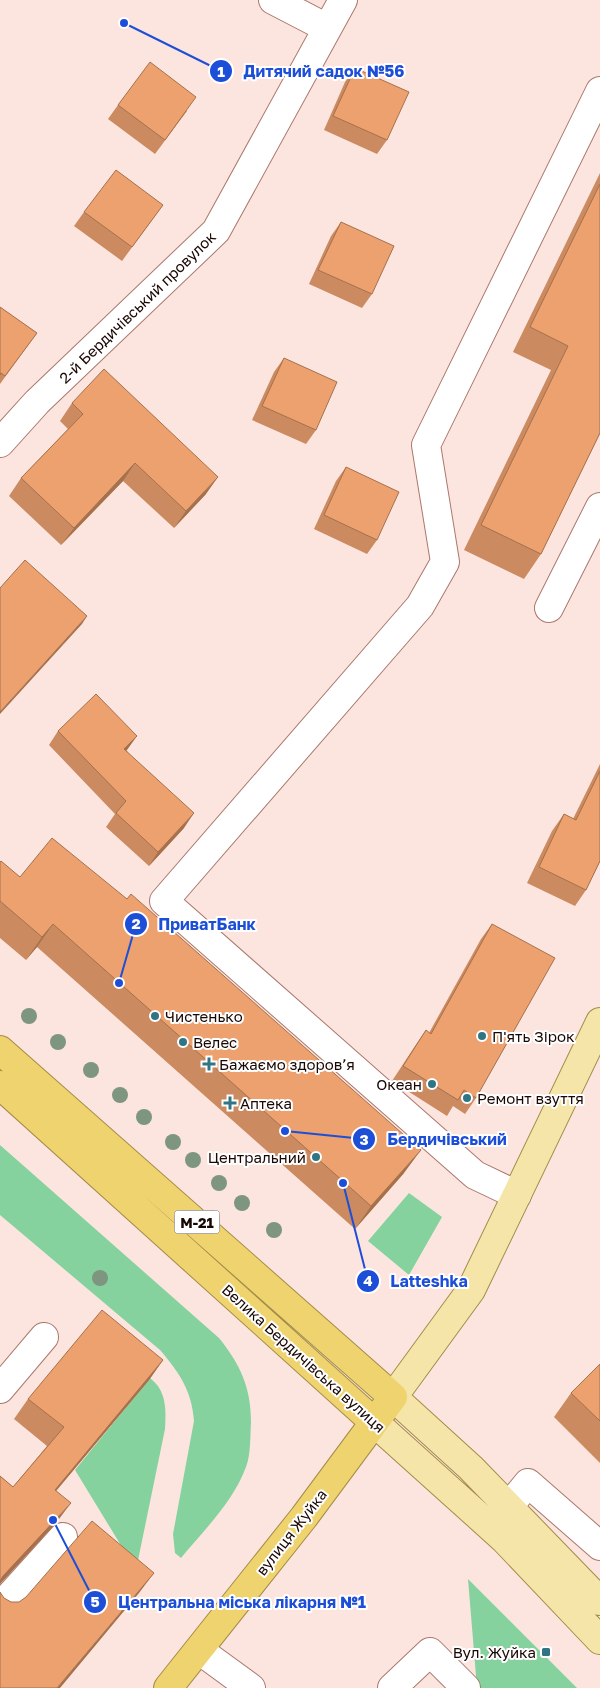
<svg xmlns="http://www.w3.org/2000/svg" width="600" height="1688" font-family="'Golos Text',sans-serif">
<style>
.green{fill:#85d29e}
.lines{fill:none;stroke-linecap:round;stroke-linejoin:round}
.minor-casing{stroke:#ab786c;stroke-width:30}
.major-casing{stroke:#a38c49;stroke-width:30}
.highway-casing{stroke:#a38c49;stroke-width:30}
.minor{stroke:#fff;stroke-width:28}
.major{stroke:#f5e5a8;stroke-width:28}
.highway{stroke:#eed36e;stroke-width:28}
.tree{fill:#7e957f}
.wall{fill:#cb8a5f}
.shaded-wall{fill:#a5714d}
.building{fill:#eca16e;stroke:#a5714d}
.poi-dot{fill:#307584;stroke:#fff;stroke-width:2}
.labels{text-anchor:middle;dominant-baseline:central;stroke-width:4;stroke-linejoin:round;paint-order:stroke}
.shield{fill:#fff;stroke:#5e514f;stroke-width:1}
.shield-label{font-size:14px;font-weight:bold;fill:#190704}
.street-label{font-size:15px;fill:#190704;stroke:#fff}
.poi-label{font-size:15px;fill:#190704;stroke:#fff;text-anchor:start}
.leader{fill:none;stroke:#1d4ed8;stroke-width:2}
.callout-dot{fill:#1d4ed8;stroke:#fff;stroke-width:2}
.mark-label{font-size:15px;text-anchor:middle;font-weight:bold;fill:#fff}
.callout-label{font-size:16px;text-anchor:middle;font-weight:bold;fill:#1d4ed8;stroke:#fff;stroke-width:4;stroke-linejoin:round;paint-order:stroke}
</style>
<rect width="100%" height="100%" fill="#fce5df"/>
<path class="green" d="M 0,1145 L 219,1338 C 240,1364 251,1387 251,1422 C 250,1437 251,1453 246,1467 C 233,1502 204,1530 181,1558 L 175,1553 L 173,1534 L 194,1421 C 192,1391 179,1372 160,1350 L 0,1215 Z
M 409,1193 L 442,1217 L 409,1275 L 368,1241 Z
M 150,1378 C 167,1391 166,1410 165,1429 L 136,1570 L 75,1470 Z
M 468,1579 L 577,1688 L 477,1688 Z"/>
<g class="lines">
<defs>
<path id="minor" d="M 273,0 L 327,28
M 0,443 L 37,402 L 216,231 L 343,0
M 549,608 L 600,507
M 517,1195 L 475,1175 L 164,901 L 420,606 L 445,562 L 426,445 L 600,91
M 0,1389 L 44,1337
M 509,1506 L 528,1483 L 600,1546
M 0,1607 L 63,1537
M 199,1650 L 251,1688
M 392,1688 L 430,1652 L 466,1688"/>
<path id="major" d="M 600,1022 L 471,1290 L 393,1397 L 471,1468 L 600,1601
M 374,1422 L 504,1539 L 600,1640"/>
<path id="highway" d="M 0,1050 L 393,1397 L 304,1517 L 168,1688
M 0,1085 L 374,1422"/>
</defs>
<use href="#minor" class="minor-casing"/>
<use href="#major" class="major-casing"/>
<use href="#highway" class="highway-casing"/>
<use href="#minor" class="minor"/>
<use href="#major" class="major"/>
<use href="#highway" class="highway"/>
</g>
<g class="tree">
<circle cx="29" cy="1016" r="8"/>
<circle cx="58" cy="1042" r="8"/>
<circle cx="91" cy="1070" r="8"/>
<circle cx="120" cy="1095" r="8"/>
<circle cx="144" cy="1117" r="8"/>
<circle cx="173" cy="1142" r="8"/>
<circle cx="193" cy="1160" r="8"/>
<circle cx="219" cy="1183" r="8"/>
<circle cx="242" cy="1203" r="8"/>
<circle cx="274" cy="1230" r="8"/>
<circle cx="100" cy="1278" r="8"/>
</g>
<path class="wall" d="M 355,68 L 387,140 L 377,154 L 324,130 L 345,82 Z
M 118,105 L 187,111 L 155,154 L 108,119 Z
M 600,173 L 600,433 L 541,554 L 524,579 L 464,550 L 551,370 L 513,352 Z
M 163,205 L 122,261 L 74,226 L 84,212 Z
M 341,222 L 372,294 L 362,308 L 309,284 L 331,236 Z
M 0,307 L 37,333 L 0,384 Z
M 284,358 L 316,430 L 306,444 L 252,420 L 274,372 Z
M 72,403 L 206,494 L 174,528 L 123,481 L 61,545 L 9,496 L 21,478 L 68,429 L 60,421 Z
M 346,467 L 377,540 L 367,554 L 314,529 L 336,481 Z
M 58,731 L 127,751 L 184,828 L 149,866 L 106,827 L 115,814 L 49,745 Z
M 600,764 L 600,861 L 586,890 L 575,906 L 527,883 L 552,831 L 564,814 L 573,819 Z
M 0,862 L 404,1173 L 355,1229 L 37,947 L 26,960 L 0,938 Z
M 492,924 L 476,1098 L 465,1114 L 453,1106 L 447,1116 L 392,1081 L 415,1046 L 426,1030 L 429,1033 L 481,939 Z
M 163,1360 L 149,1380 L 56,1491 L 56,1523 L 0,1584 L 0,1476 L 13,1487 L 47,1446 L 14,1419 L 28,1399 Z
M 600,1364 L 600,1463 L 554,1417 L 571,1393 Z"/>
<path class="shaded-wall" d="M 135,463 L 123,481 L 61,545 L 74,528 Z
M 218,477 L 206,494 L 174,528 L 186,511 Z
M 87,616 L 82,624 L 0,714 L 0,712 Z
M 137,736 L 127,750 L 114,763 L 124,749 Z
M 194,813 L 184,828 L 149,866 L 158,852 Z
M 53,924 L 37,947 L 26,960 L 42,937 Z
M 421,1150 L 404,1173 L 355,1229 L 371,1206 Z
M 163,1360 L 149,1380 L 40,1510 L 55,1490 Z
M 71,1503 L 56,1523 L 0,1584 L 0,1580 L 3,1576 Z
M 154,1573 L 139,1593 L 60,1688 L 57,1688 Z"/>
<path class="building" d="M 150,62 L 196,97 L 165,140 L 118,105 Z
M 355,68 L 409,92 L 387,140 L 333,116 Z
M 116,170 L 163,205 L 132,247 L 84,212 Z
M 600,184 L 600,433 L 541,554 L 481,525 L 568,346 L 530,327 Z
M 341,222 L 394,246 L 372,294 L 318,270 Z
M 0,307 L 37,333 L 5,376 L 1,373 L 0,375 Z
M 284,358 L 337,382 L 316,430 L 262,406 Z
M 104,369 L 218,477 L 186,511 L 135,463 L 74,528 L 21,478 L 83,414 L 72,403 Z
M 346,467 L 399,492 L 377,540 L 324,515 Z
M 25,560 L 87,616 L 0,712 L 0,588 Z
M 96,694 L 137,736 L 124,749 L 194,813 L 158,852 L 116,813 L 126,801 L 58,731 Z
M 600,771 L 600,861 L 586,890 L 539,867 L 564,814 L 576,820 Z
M 52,838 L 127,899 L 131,894 L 421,1150 L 371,1206 L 53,924 L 42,937 L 0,901 L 0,862 L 1,861 L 20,877 Z
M 492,924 L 555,958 L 476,1098 L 464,1090 L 458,1100 L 403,1066 L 426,1030 L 431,1034 Z
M 102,1310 L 163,1360 L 55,1490 L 71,1503 L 3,1576 L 0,1581 L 0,1476 L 13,1487 L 64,1427 L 28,1399 Z
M 600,1364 L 600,1421 L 571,1393 Z
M 92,1521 L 154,1573 L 57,1688 L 0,1688 L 0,1592 L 4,1598 L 11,1602 L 19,1602 L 26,1597 Z"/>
<g class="poi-dot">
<circle cx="155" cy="1016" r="5"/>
<circle cx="482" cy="1036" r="5"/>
<circle cx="183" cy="1042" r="5"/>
<path d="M206.5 1056.5h5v5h5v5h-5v5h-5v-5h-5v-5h5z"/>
<circle cx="432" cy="1084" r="5"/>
<circle cx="467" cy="1098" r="5"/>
<path d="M227.5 1095.5h5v5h5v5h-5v5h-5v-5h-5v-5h5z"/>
<circle cx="316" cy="1157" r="5"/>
<rect x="541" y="1647" width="10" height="10" rx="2.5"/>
</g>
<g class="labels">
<rect class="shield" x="174.5" y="1210.5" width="45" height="23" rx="4"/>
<g class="shield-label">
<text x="197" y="1222">М-21</text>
</g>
<g class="street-label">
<text transform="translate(137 307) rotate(-44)">2-й Бердичівський провулок</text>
<text transform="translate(304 1358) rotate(42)">Велика Бердичівська вулиця</text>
<text transform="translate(291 1532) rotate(-52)">вулиця Жуйка</text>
</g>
<g class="poi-label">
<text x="165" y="1016">Чистенько</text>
<text x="492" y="1036">П'ять Зірок</text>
<text x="193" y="1042">Велес</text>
<text x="219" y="1064">Бажаємо здоровʼя</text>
<text x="422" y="1084" text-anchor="end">Океан</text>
<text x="477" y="1098">Ремонт взуття</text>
<text x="240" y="1103">Аптека</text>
<text x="306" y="1157" text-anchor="end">Центральний</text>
<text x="536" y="1652" text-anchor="end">Вул. Жуйка</text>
</g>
</g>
<path class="leader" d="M124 23L221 71M119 983L136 924M285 1131L364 1139M343 1183L368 1281M53 1520L95 1602"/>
<g class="callout-dot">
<circle cx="124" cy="23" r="5"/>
<circle cx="119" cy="983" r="5"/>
<circle cx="285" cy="1131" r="5"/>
<circle cx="343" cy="1183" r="5"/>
<circle cx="53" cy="1520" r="5"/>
<circle cx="221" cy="71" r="12"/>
<circle cx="136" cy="924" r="12"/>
<circle cx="364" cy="1139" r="12"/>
<circle cx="368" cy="1281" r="12"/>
<circle cx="95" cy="1602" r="12"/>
</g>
<g class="mark-label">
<text x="221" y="77">1</text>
<text x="136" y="929">2</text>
<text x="364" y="1145">3</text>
<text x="368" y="1286">4</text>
<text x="95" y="1607">5</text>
</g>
<g class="callout-label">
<text x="324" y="77">Дитячий садок №56</text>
<text x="207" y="930">ПриватБанк</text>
<text x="447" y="1145">Бердичівський</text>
<text x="429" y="1287">Latteshka</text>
<text x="242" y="1608">Центральна міська лікарня №1</text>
</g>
</svg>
